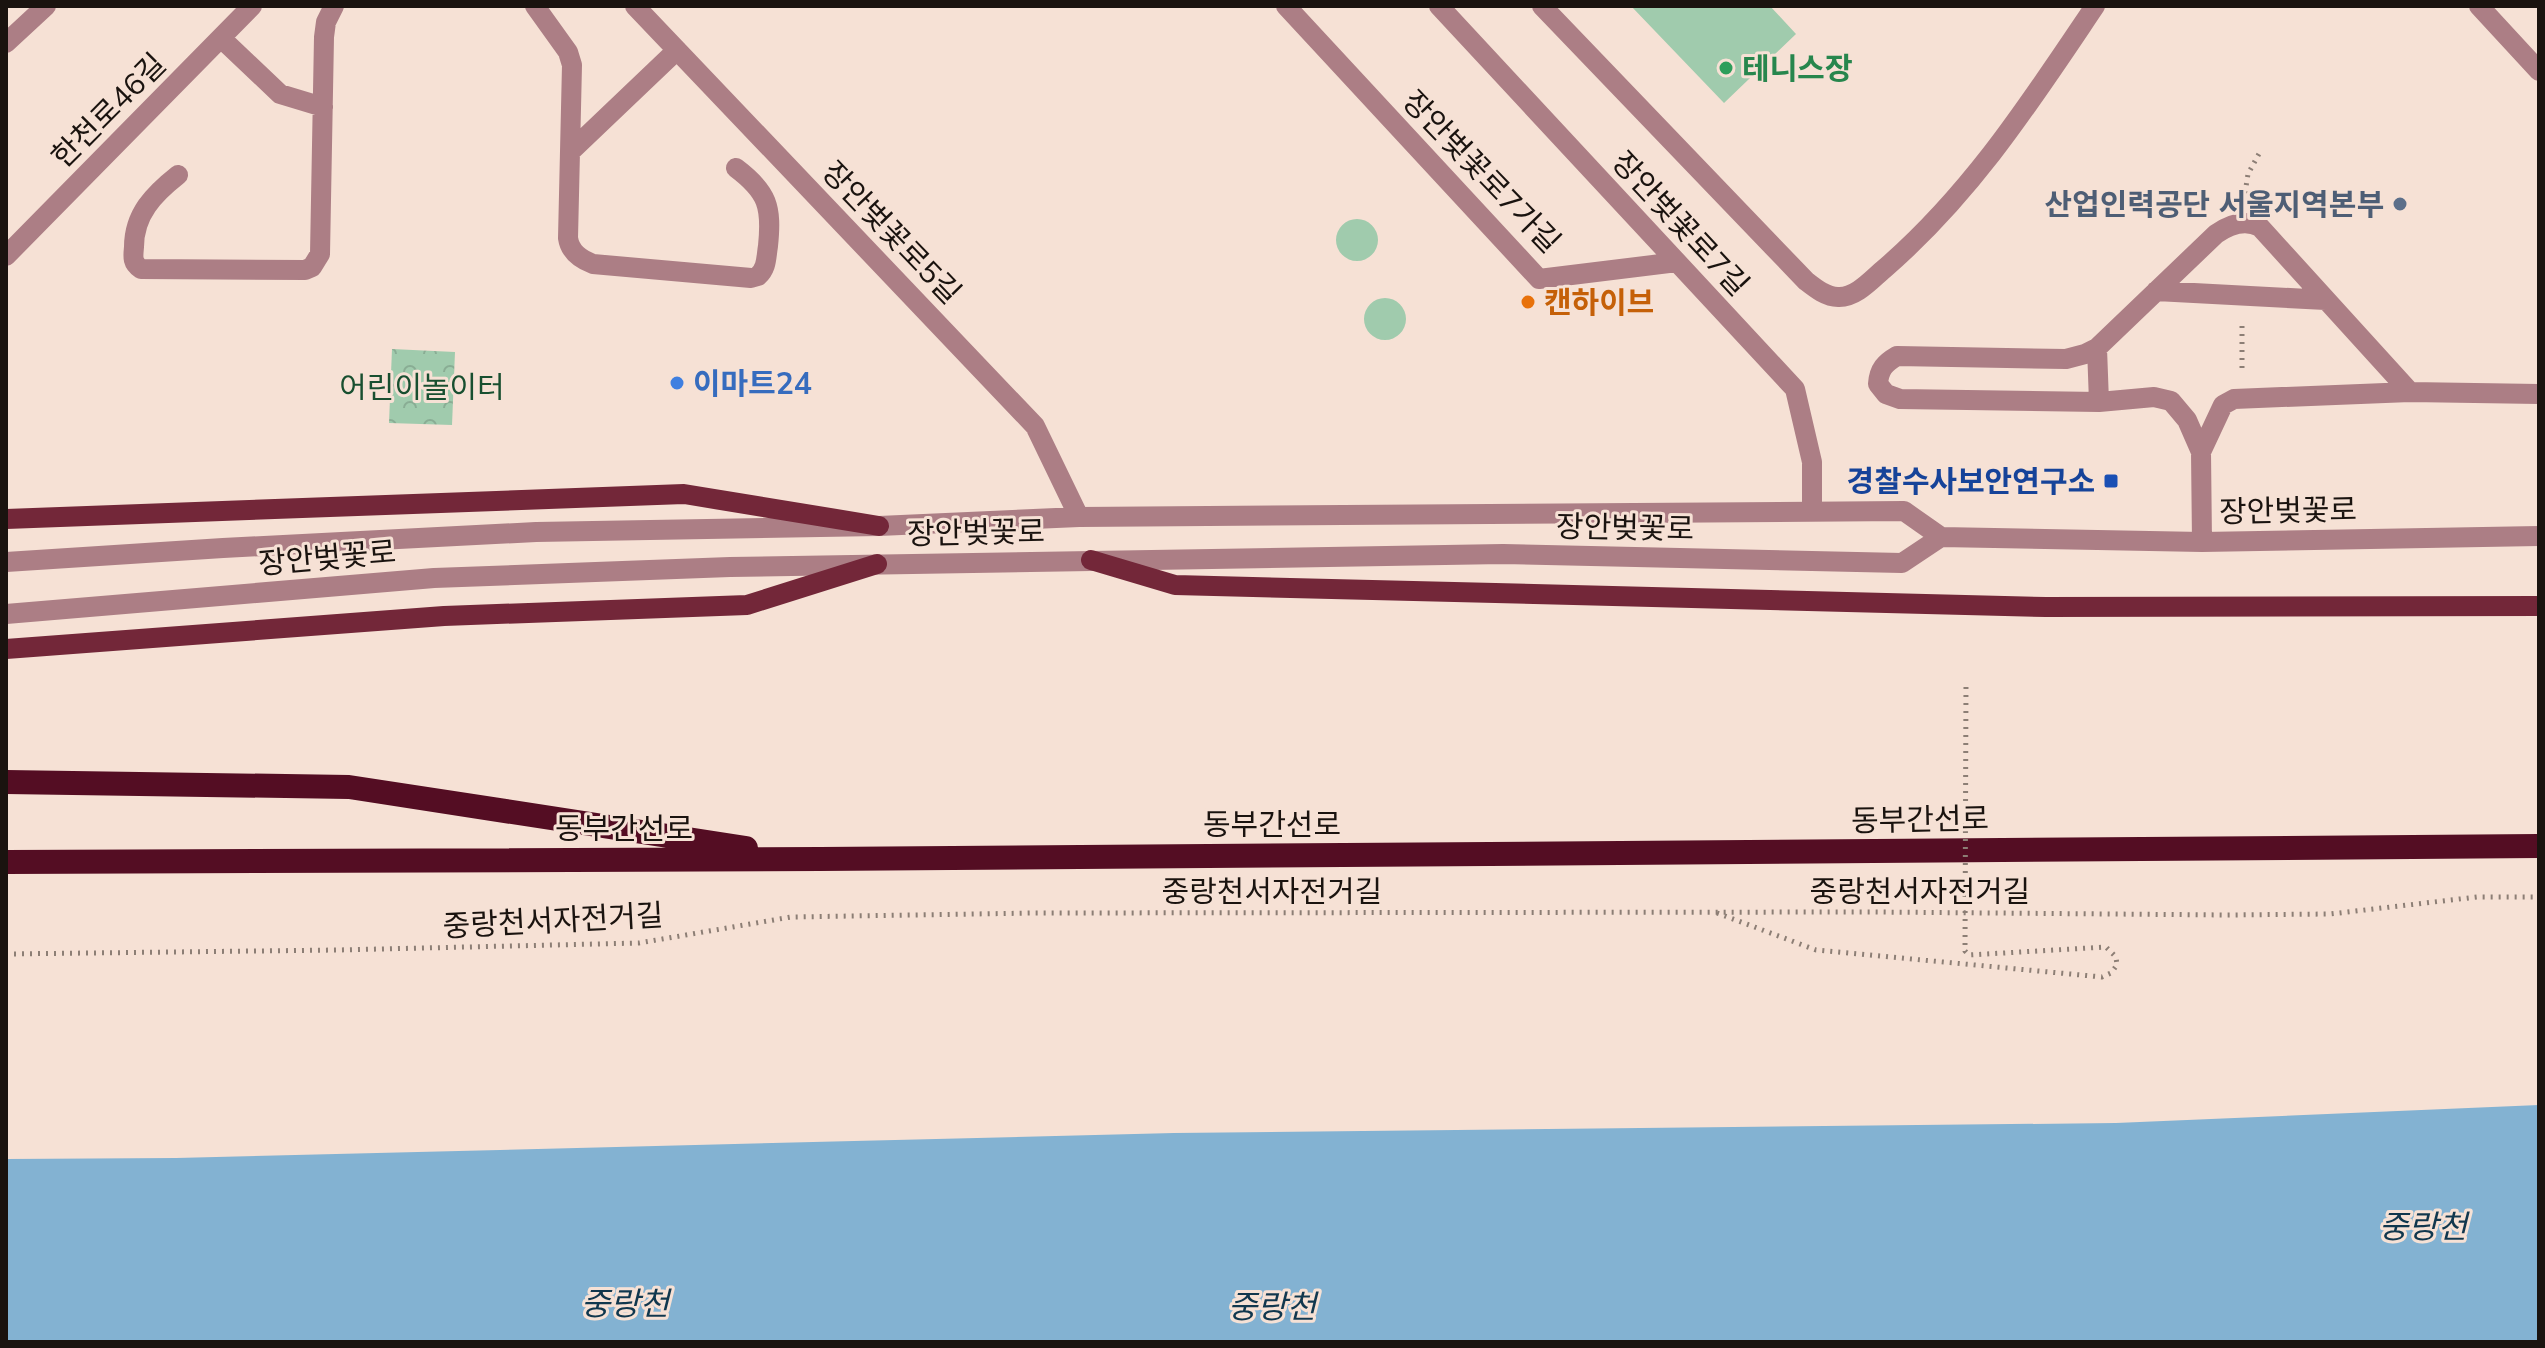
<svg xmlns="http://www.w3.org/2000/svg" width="2545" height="1348" font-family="Mulish,'Noto Sans KR',sans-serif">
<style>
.forest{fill:url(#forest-crowns)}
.pitch{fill:#a0cbad}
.water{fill:#83b2d2}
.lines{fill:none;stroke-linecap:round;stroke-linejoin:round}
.path{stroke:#8c7e75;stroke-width:5;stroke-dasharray:2 6;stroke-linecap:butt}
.minor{stroke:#ac7e85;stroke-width:20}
.major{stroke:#732739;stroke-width:20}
.highway{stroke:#540d23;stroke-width:24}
.path-bridge{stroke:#8c7e75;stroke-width:5;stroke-dasharray:2 6;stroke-linecap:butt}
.leisure-dot{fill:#2e9e5b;stroke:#f6e1d5;stroke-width:3}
.service-dot{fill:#5c6f8a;stroke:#f6e1d5;stroke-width:3}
.food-dot{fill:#e8710a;stroke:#f6e1d5;stroke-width:3}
.shop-dot{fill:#3f7fe0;stroke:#f6e1d5;stroke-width:3}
.transit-dot{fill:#1a4fb4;stroke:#f6e1d5;stroke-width:3}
.labels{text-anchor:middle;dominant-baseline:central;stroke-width:6;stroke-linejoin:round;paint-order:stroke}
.leisure-label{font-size:30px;font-weight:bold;fill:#27864d;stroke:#f6e1d5;text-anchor:start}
.street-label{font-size:30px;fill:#1a130f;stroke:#f6e1d5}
.service-label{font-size:30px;font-weight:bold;fill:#4e5e75;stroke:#f6e1d5;text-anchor:end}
.food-label{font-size:30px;font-weight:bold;fill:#c56008;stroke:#f6e1d5;text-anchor:start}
.shop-label{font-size:30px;font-weight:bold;fill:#366cbe;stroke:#f6e1d5;text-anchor:start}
.park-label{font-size:30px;fill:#184f30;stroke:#f6e1d5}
.transit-label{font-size:30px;font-weight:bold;fill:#164399;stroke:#f6e1d5;text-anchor:end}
.water-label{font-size:32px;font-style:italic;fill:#10374e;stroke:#f6e1d5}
</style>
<defs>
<pattern id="forest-crowns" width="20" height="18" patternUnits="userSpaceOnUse" patternTransform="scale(2)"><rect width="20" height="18" fill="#a0cbad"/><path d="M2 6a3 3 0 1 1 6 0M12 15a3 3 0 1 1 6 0" fill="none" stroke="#89ad94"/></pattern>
</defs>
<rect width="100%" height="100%" fill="#f6e1d5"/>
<path class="forest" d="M 392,349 L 455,352 L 452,425 L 389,423 Z"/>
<path class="pitch" d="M 1631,6 L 1770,6 L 1796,34 L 1724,103 Z
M1336 240a21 21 0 1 1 42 0a21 21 0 1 1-42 0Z
M1364 319a21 21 0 1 1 42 0a21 21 0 1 1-42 0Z"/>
<path class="water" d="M 2539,1105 L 2539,1342 L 6,1342 L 6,1159 L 176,1158 L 1174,1133 L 2116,1123 Z"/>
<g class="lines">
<path class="path" d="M 2245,193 L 2248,174 L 2261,150
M 2242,368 L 2242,326
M 6,954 L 338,950 L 639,943 L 791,917 L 1035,913 L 1874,912 L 2227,915 L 2330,914 L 2477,897 L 2539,897"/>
<path class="minor" d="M 535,6 L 568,52 L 572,65 L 568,238 C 570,252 580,259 593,264 L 751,278 L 758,276 C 767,268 766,258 768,246 C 772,207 768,192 736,168
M 635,6 L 1035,426 L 1079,517
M 1286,6 L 1539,279 L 1677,262
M 1439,6 L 1795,389 L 1812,462 L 1812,512
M 1542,6 L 1806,281 C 1815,288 1826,297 1838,297 C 1856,298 1872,279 1884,269 C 1972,193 2031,101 2095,6
M 2479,6 L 2539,71
M 221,38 L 280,94 L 323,107
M 6,43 L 46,6
M 570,152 L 677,50
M 178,175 C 154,194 134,214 134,247 C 133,257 132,263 141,269 L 305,270 L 312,267 L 320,254 L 324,37 L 326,22 L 334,6
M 6,256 L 252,6
M 2156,291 L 2326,300
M 2097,348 L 2099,402
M 2410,392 L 2539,394
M 2201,452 L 2223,405 L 2234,399 L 2410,392 L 2260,227 C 2245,219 2229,225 2216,234 L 2097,348 L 2085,354 L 2066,359 L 1897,356 C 1885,363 1879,369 1878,384 L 1886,394 L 1900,399 L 2099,402 L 2154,397 L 2171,401 L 2187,420 L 2201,452 L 2202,542
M 6,562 L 223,548 L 536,532 L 879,526 L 1079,517 L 1904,511 L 1941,537 L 2202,542 L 2539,536
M 6,614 L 434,578 L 730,567 L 1503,554 L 1902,563 L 1941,537"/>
<path class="major" d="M 6,519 L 684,494 L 879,526
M 1091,560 L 1175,585 L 2046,607 L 2539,606
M 6,649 L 444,616 L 747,605 L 877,564"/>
<path class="highway" d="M 6,782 L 349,787 L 746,848
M 6,862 L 820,859 L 2539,846"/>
<path class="path-bridge" d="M 1717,913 L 1816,950 L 2102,977 L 2111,973 L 2117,965 L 2116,957 L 2106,947 L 1969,955 L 1965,951 L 1966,682"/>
</g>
<circle class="leisure-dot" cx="1726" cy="68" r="8"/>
<circle class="service-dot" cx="2400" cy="204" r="8"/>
<circle class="food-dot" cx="1528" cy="302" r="8"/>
<circle class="shop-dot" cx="677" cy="383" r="8"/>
<rect class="transit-dot" x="2103" y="473" width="16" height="16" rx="4"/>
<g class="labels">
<g class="leisure-label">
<text x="1742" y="68">테니스장</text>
</g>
<g class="street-label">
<text transform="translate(108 110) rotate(-45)">한천로46길</text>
<text transform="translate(1482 171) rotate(46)">장안벚꽃로7가길</text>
<text transform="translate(1681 223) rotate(47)">장안벚꽃로7길</text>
<text transform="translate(892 232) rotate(46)">장안벚꽃로5길</text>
<text transform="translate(2288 510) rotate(-1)">장안벚꽃로</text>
<text transform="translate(1625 527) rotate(1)">장안벚꽃로</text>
<text transform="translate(976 532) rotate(-1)">장안벚꽃로</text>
<text transform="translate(327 557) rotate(-5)">장안벚꽃로</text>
<text transform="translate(1920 819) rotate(-1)">동부간선로</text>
<text x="1272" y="824">동부간선로</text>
<text x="624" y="828">동부간선로</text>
<text x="1272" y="891">중랑천서자전거길</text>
<text x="1920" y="891">중랑천서자전거길</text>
<text transform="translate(553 920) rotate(-3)">중랑천서자전거길</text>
</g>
<g class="service-label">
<text x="2384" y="204">산업인력공단 서울지역본부</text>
</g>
<g class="food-label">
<text x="1544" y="302">캔하이브</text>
</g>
<g class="shop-label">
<text x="693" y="383">이마트24</text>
</g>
<g class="park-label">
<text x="422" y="387">어린이놀이터</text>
</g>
<g class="transit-label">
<text x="2095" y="481">경찰수사보안연구소</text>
</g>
<g class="water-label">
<text x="2423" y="1226">중랑천</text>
<text x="625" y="1303">중랑천</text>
<text x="1272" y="1306">중랑천</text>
</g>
</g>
<rect width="2545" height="1348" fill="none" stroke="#1a130f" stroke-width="16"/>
</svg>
